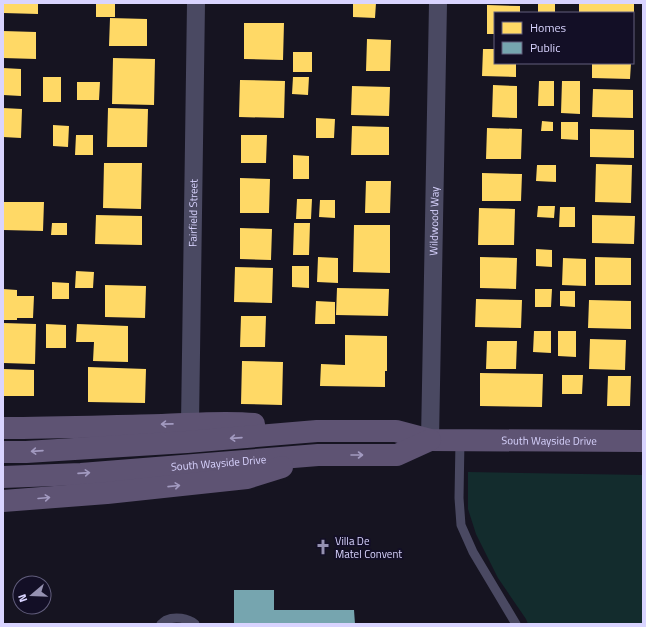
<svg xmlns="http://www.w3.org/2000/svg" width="646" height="627" font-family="'Titillium Web',sans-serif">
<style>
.green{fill:#132c2d}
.homes{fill:#ffd966}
.public{fill:#76a5af}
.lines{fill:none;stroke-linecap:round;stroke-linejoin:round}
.lane{stroke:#4a4962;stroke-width:9}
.street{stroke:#4a4962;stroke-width:18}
.primary{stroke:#5e5373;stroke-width:22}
.oneway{stroke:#a29ac0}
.labels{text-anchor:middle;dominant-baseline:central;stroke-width:4;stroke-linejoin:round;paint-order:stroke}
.street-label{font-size:11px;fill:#d9d4ff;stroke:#130f26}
.poi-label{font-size:11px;fill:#d9d4ff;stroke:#130f26;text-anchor:start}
</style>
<rect width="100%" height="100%" fill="#161421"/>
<path class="green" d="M 468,472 L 643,475 L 643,624 L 528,624 L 526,619 L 498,578 L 476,534 L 468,509 Z"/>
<path class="homes" d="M 3,3 L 38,3 L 38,14 L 3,13 Z
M 96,3 L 115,3 L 115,17 L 96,17 Z
M 353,3 L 376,3 L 375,18 L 353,17 Z
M 538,3 L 555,3 L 555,13 L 538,13 Z
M 579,3 L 634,3 L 634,13 L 579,13 Z
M 487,5 L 520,6 L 520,13 L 495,13 L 495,34 L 487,34 Z
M 110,18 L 147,19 L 147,46 L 109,46 Z
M 244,23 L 284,23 L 283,60 L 244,59 Z
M 3,31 L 36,32 L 36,59 L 3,58 Z
M 367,39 L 391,40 L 390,71 L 366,71 Z
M 483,49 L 495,49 L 495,63 L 516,63 L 516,77 L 482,76 Z
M 293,52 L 312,52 L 312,72 L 293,72 Z
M 113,58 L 155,59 L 154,105 L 112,104 Z
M 592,63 L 631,63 L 630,79 L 592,78 Z
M 3,68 L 21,69 L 21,96 L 3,95 Z
M 43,77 L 61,77 L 61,102 L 43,102 Z
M 293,77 L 309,77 L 308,95 L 292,94 Z
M 240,80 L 285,81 L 284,118 L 239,117 Z
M 539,81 L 554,81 L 554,106 L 538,106 Z
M 562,81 L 580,81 L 580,114 L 561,113 Z
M 77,82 L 100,82 L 99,100 L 77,100 Z
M 493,85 L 517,86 L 517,118 L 492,117 Z
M 352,86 L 390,87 L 389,116 L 351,115 Z
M 593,89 L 633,90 L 633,118 L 592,117 Z
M 3,108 L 22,109 L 21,138 L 3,137 Z
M 108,108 L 148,109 L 147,147 L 107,147 Z
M 316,118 L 335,119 L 334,138 L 316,138 Z
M 542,121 L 553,122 L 553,131 L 541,131 Z
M 561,122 L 578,122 L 578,140 L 561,139 Z
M 53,125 L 69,126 L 68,147 L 53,146 Z
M 352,126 L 389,127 L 389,155 L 351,155 Z
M 487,128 L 522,129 L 521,159 L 486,159 Z
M 590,129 L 634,130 L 634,158 L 590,157 Z
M 76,135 L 93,135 L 93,155 L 75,155 Z
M 241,135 L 267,135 L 266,163 L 241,163 Z
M 293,155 L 309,156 L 309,179 L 293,179 Z
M 104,163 L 142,163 L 141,209 L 103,208 Z
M 596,164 L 632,165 L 631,203 L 595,202 Z
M 537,165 L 556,165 L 556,182 L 536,181 Z
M 482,173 L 522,174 L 521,201 L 482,201 Z
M 240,178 L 270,179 L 269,213 L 240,213 Z
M 366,181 L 391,181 L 390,213 L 365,213 Z
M 297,199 L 312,199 L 311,219 L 296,219 Z
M 320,200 L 335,200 L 335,218 L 319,217 Z
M 3,202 L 44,202 L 43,231 L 3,230 Z
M 538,206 L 555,206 L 554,218 L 537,217 Z
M 560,207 L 575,207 L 575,227 L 559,227 Z
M 479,208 L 515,209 L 514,245 L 478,245 Z
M 96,215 L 142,216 L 142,245 L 95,244 Z
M 592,215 L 635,216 L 634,244 L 592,243 Z
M 52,223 L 67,223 L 67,235 L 51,235 Z
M 294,223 L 310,223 L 309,255 L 293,255 Z
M 354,225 L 390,225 L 390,273 L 353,272 Z
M 240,228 L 272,229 L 271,260 L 240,259 Z
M 536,249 L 552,250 L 552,267 L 536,266 Z
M 318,257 L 338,258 L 338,283 L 317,282 Z
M 480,257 L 517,258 L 516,289 L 480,288 Z
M 595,257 L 631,258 L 631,285 L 595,285 Z
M 563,258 L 586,259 L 586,286 L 562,285 Z
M 292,266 L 309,266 L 309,288 L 292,287 Z
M 235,267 L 273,268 L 272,303 L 234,302 Z
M 76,271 L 94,272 L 93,288 L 75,288 Z
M 52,282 L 69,283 L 69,299 L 52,299 Z
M 105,285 L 146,286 L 145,318 L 105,317 Z
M 337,288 L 389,289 L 388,316 L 336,315 Z
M 3,289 L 17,290 L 17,296 L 34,296 L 33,318 L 17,318 L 17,320 L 3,320 Z
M 535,289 L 552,289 L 551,307 L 535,307 Z
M 560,291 L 575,291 L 575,307 L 560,306 Z
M 476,299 L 522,300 L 521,328 L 475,327 Z
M 589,300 L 631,301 L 631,329 L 588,328 Z
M 316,301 L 335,302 L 335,324 L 315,324 Z
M 241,316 L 266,316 L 265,347 L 240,347 Z
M 3,323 L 36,324 L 35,364 L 3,363 Z
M 46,324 L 66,325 L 66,348 L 46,348 Z
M 77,324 L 128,326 L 128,362 L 93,361 L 94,342 L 76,342 Z
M 534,331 L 551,331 L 551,353 L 533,352 Z
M 558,331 L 576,331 L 576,357 L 558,356 Z
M 345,335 L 387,336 L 387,371 L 385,371 L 385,387 L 320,386 L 321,364 L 345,365 Z
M 590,339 L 626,340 L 625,370 L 589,369 Z
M 487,341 L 517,341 L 516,369 L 486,369 Z
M 242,361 L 283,362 L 282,405 L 241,404 Z
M 88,367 L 146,369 L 145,403 L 88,402 Z
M 3,369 L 34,370 L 34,396 L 3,396 Z
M 480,373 L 543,374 L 542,407 L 480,406 Z
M 562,375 L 583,375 L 582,394 L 562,394 Z
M 608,376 L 631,376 L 630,406 L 607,406 Z"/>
<path class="public" d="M 234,590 L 274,590 L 274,610 L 354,610 L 355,624 L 234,624 Z"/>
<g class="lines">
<path class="lane" d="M 460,440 L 459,498 L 461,525 L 473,552 L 516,624
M 161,624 C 163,623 164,621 166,620 C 175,616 188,618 195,624"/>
<g class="street">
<path id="s1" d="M 190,424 L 196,3"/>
<path id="s2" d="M 430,440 L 438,3"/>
</g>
<g class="primary">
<path d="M 3,428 C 56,428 109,426 162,425 C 192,424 225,421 254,424"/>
<path id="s3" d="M 3,452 L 26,452 L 187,442 L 317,431 L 396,431 L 430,440 L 643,441"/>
<path id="s4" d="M 3,477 L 81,474 L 318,455 L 397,455 L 430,440"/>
<path d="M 3,501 L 107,493 L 247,478 L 282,467"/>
</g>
</g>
<defs><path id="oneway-shaft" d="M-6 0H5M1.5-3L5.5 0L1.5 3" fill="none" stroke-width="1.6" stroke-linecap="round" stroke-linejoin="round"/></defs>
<g class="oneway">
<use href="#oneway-shaft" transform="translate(167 424) rotate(179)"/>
<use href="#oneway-shaft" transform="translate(236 438) rotate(176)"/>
<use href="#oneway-shaft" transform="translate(37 451) rotate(176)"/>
<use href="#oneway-shaft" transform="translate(357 455)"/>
<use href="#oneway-shaft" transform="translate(84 473) rotate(-4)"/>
<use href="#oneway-shaft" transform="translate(174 486) rotate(-6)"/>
<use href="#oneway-shaft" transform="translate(44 498) rotate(-5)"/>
</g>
<defs>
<symbol id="church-bare" viewBox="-9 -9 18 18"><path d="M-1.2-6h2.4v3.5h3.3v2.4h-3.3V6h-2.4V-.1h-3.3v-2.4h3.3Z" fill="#9591b1" stroke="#130f26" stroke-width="2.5" paint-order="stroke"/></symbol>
</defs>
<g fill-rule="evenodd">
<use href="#church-bare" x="312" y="536" width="22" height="22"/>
</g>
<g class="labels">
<g class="street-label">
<text stroke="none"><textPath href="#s1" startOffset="211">Fairfield Street</textPath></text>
<text stroke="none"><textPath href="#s2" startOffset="219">Wildwood Way</textPath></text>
<text stroke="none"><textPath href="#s3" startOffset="548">South Wayside Drive</textPath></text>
<text stroke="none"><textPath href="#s4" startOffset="216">South Wayside Drive</textPath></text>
</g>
<g class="poi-label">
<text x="335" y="541">Villa De<tspan x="335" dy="13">Matel Convent</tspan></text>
</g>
</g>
<rect width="646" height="627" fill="none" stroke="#d9d4ff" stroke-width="8"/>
<rect x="494" y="12" width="140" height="52" fill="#130f26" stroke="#625e7d"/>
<rect x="502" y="22" width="20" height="12" fill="#ffd966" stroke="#625e7d"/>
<text x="530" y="32" font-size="12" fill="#d9d4ff">Homes</text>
<rect x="502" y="42" width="20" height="12" fill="#76a5af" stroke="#625e7d"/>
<text x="530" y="52" font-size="12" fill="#d9d4ff">Public</text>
<g transform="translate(32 595) rotate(251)"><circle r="19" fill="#130f26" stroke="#625e7d"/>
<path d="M0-3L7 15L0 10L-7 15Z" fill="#9591b1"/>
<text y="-6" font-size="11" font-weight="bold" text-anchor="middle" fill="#d9d4ff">N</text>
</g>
</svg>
